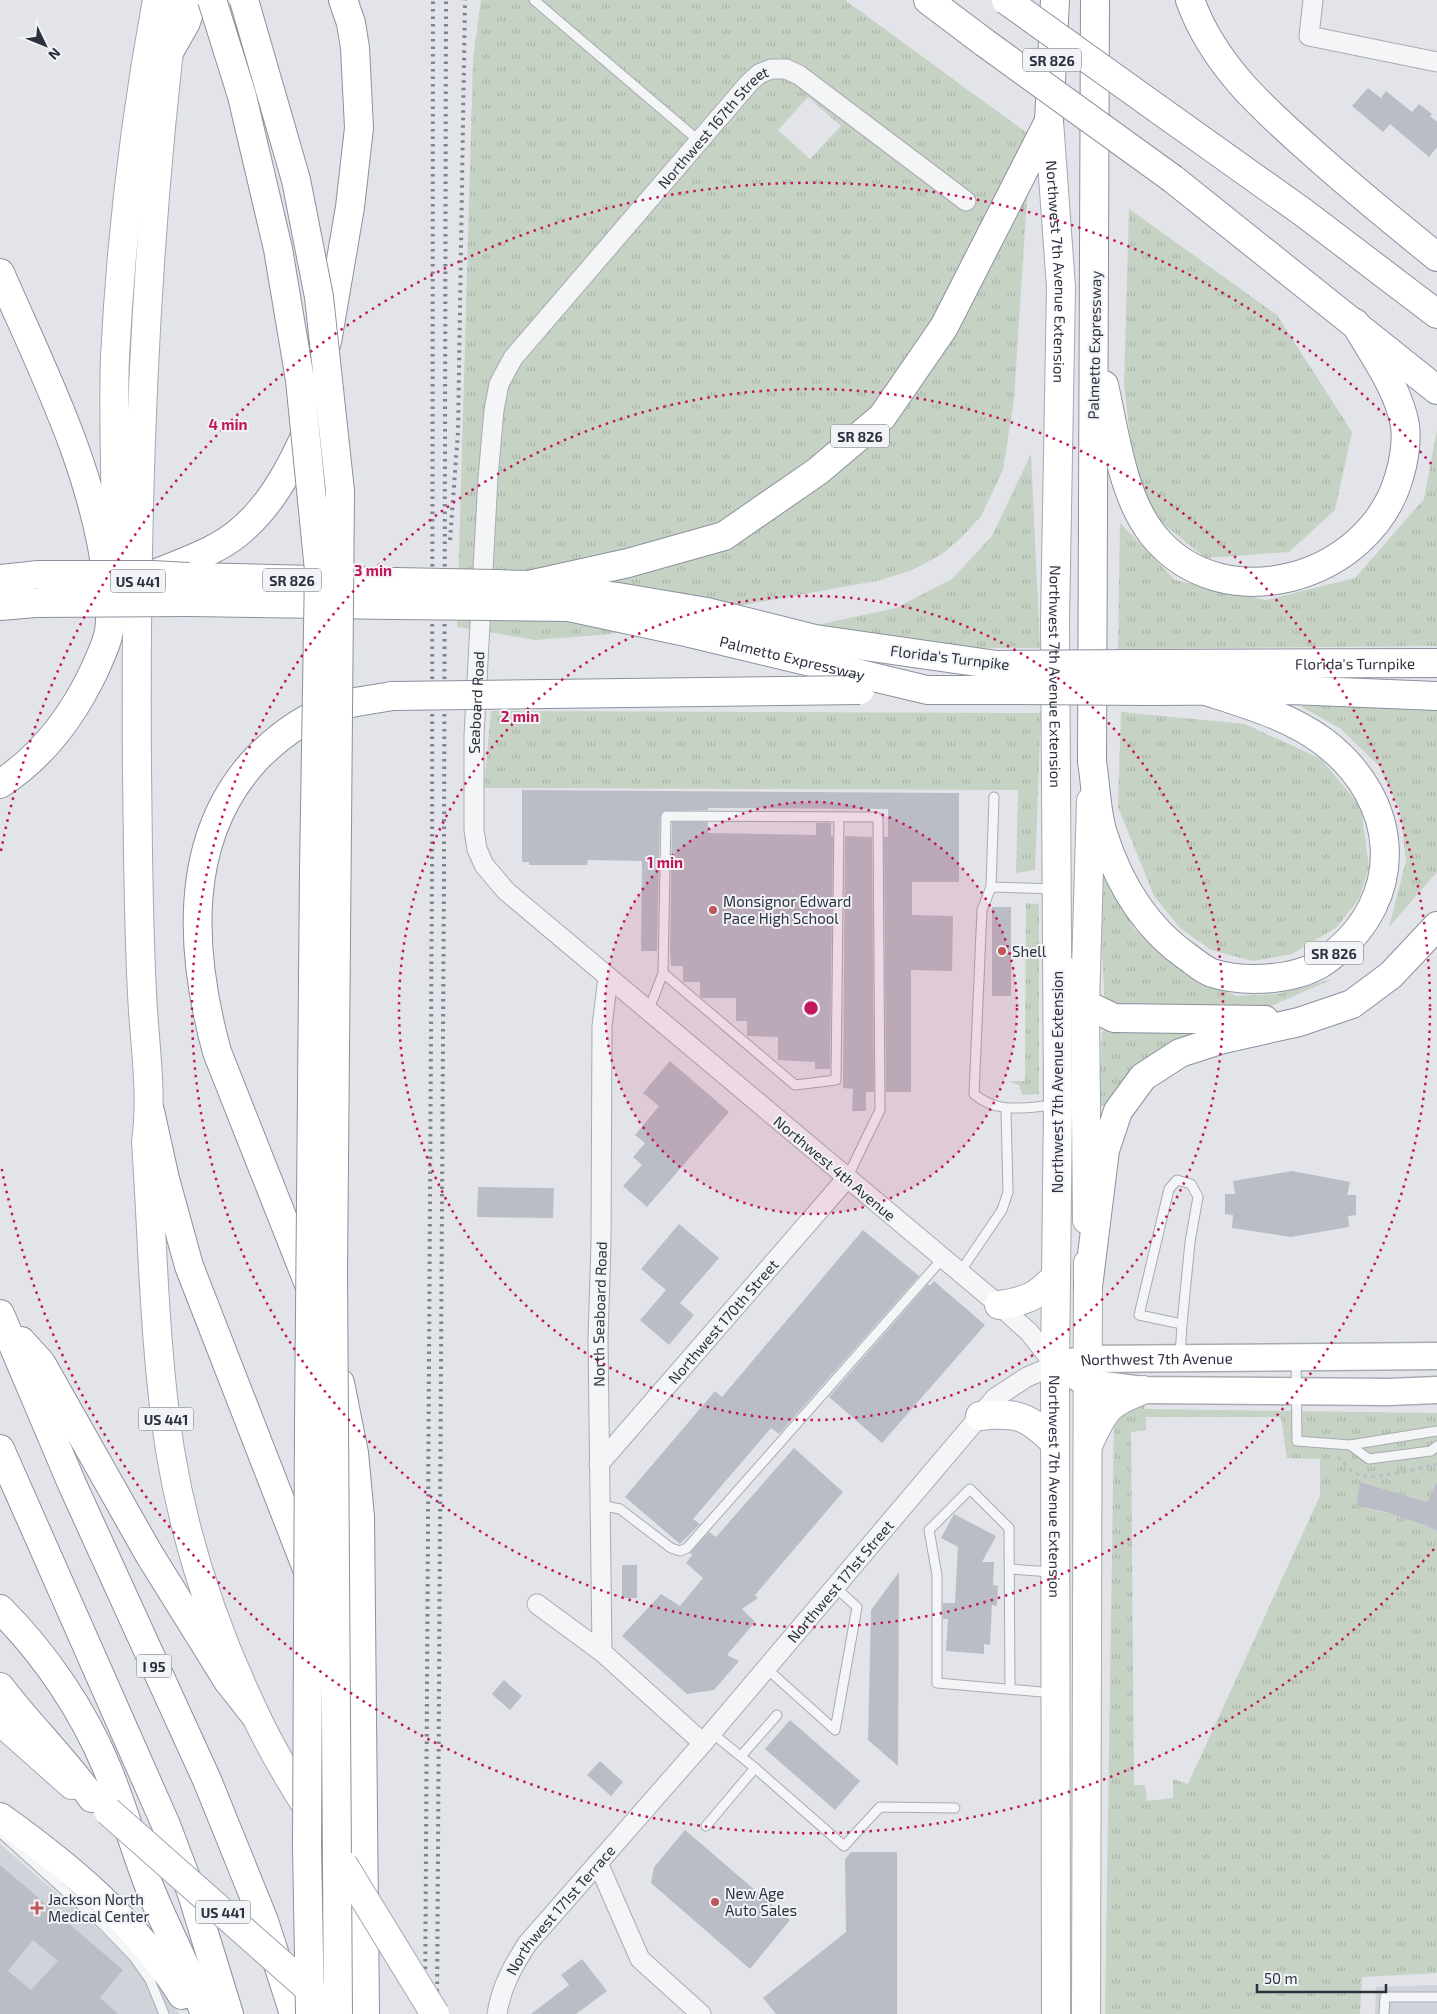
<svg xmlns="http://www.w3.org/2000/svg" width="1437" height="2014" font-family="'Exo 2',sans-serif">
<style>
.built{fill:#d0d3da}
.grass{fill:url(#grass-tufts);fill-rule:evenodd}
.building{fill:#babdc5;fill-rule:evenodd}
.lines{fill:none;stroke-linecap:round;stroke-linejoin:round}
.lane-casing{stroke:#a8abb3;stroke-width:11}
.street-casing{stroke:#a8abb3;stroke-width:21}
.secondary-casing{stroke:#a8abb3;stroke-width:29}
.primary-casing{stroke:#a2a8b3;stroke-width:30}
.highway-casing{stroke:#8b919e;stroke-width:30}
.path{stroke:#bcbec3;stroke-width:3;stroke-dasharray:4 4;stroke-linecap:butt}
.lane{stroke:#f4f5f7;stroke-width:9}
.street{stroke:#f4f5f7;stroke-width:19}
.secondary{stroke:#fff;stroke-width:26}
.primary{stroke:#fff;stroke-width:28}
.highway{stroke:#fff;stroke-width:28}
.rail{stroke:#7d8391;stroke-width:4;stroke-dasharray:2.5 5;stroke-linecap:butt}
.primary-bridge-casing{stroke:#a2a8b3;stroke-width:30;stroke-linecap:butt}
.highway-bridge-casing{stroke:#8b919e;stroke-width:30;stroke-linecap:butt}
.primary-bridge{stroke:#fff;stroke-width:28}
.highway-bridge{stroke:#fff;stroke-width:28}
.ring{fill:none;stroke:#c2185b;stroke-width:2.5;stroke-dasharray:2.5 5}
.poi-dot{fill:#c0555e;stroke:#f1f3f6;stroke-width:2}
.labels{text-anchor:middle;dominant-baseline:central;stroke-width:4;stroke-linejoin:round;paint-order:stroke}
.shield{fill:#f1f3f6;stroke:#676b76;stroke-width:1}
.shield-label{font-size:14px;font-weight:bold;fill:#2c313f}
.street-label{font-size:15px;fill:#2c313f;stroke:#f1f3f6}
.poi-label{font-size:15px;fill:#2c313f;stroke:#f1f3f6;text-anchor:start}
.centre{fill:#c2185b;stroke:#f1f3f6;stroke-width:2.5}
.ring-label{font-size:15px;text-anchor:middle;font-weight:bold;fill:#c2185b;stroke:#f1f3f6;stroke-width:4;stroke-linejoin:round;paint-order:stroke}
</style>
<defs>
<pattern id="grass-tufts" width="24" height="20" patternUnits="userSpaceOnUse" patternTransform="scale(1.25)"><rect width="24" height="20" fill="#c6d2c4"/><path d="M3 7l-1-3M5 7V3M7 7l1-3M15 17l-1-3M17 17v-4M19 17l1-3" fill="none" stroke="#aab5a9"/></pattern>
</defs>
<rect width="100%" height="100%" fill="#e2e4e9"/>
<path class="built" d="M 0,1844 L 147,1972 L 179,2014 L 0,2014 Z
M 1437,1985 L 1437,2014 L 1375,2014 L 1376,1987 Z"/>
<path class="grass" d="M 481,0 L 845,0 L 1031,136 L 1014,399 L 1003,470 L 981,516 L 962,537 L 942,554 L 912,570 L 881,580 L 749,604 L 611,634 L 535,640 L 457,627 L 473,59 ZM 808,97 L 841,126 L 810,159 L 778,130 Z
M 1129,209 L 1277,315 L 1352,432 L 1335,510 L 1289,552 L 1206,558 L 1138,504 L 1124,384 Z
M 1437,430 L 1437,646 L 1118,649 L 1120,523 L 1175,580 L 1266,600 L 1355,578 L 1424,499 Z
M 1031,454 L 1040,648 L 714,647 L 896,608 L 952,579 L 992,536 Z
M 1437,705 L 1437,872 L 1389,927 L 1406,861 L 1400,811 L 1379,766 L 1341,729 L 1300,706 Z
M 491,711 L 1041,713 L 1035,870 L 1016,873 L 1018,790 L 484,788 Z
M 1121,712 L 1245,724 L 1321,759 L 1361,807 L 1369,868 L 1359,898 L 1337,927 L 1292,954 L 1253,961 L 1211,950 L 1180,928 L 1154,896 L 1118,807 Z
M 1096,859 L 1135,930 L 1192,978 L 1237,996 L 1277,994 L 1333,979 L 1262,1010 L 1105,1004 Z
M 1026,903 L 1039,904 L 1039,1094 L 1022,1095 L 1019,1085 L 1008,1081 L 1025,1081 Z
M 1220,1029 L 1108,1105 L 1099,1107 L 1102,1031 Z
M 1144,1404 L 1145,1409 L 1437,1413 L 1437,1482 L 1427,1502 L 1360,1482 L 1356,1506 C 1384,1513 1412,1517 1437,1531 L 1437,1973 L 1362,1977 L 1360,2014 L 1105,2014 L 1114,1422 L 1115,1416 ZM 1146,1417 L 1281,1417 L 1287,1458 L 1320,1459 L 1320,1496 L 1188,1784 L 1173,1779 L 1173,1798 L 1147,1801 L 1145,1785 L 1134,1785 L 1131,1432 L 1146,1430 Z"/>
<path class="building" d="M 1368,88 L 1381,98 L 1386,91 L 1412,112 L 1419,104 L 1432,114 L 1430,116 L 1437,122 L 1437,147 L 1429,157 L 1390,124 L 1383,132 L 1352,106 Z
M 522,790 L 959,793 L 959,882 L 912,882 L 912,915 L 953,916 L 952,971 L 911,970 L 911,1092 L 886,1092 L 884,837 L 888,837 L 888,809 L 708,808 L 708,810 L 663,811 L 660,816 L 657,951 L 641,951 L 642,861 L 588,860 L 587,865 L 529,865 L 529,862 L 522,862 Z
M 672,822 L 708,822 L 708,833 L 816,835 L 816,823 L 831,823 L 831,836 L 833,836 L 830,1069 L 815,1069 L 815,1062 L 778,1060 L 778,1037 L 747,1036 L 747,1021 L 736,1021 L 736,998 L 702,998 L 700,996 L 700,982 L 683,982 L 683,966 L 671,966 L 670,951 Z
M 845,836 L 872,837 L 874,1092 L 866,1092 L 866,1111 L 852,1111 L 853,1089 L 843,1088 Z
M 992,907 L 1011,907 L 1011,996 L 992,996 Z
M 670,1061 L 729,1112 L 647,1207 L 623,1186 L 642,1165 L 633,1157 L 645,1143 L 635,1135 L 659,1106 L 643,1093 Z
M 1292,1171 L 1350,1182 L 1347,1195 L 1356,1195 L 1356,1215 L 1348,1216 L 1349,1227 L 1291,1237 L 1232,1228 L 1233,1215 L 1225,1214 L 1225,1194 L 1235,1194 L 1233,1181 Z
M 478,1187 L 554,1188 L 553,1218 L 477,1217 Z
M 679,1224 L 719,1258 L 680,1303 L 694,1315 L 669,1345 L 640,1320 L 666,1290 L 641,1269 Z
M 863,1230 L 919,1276 L 779,1434 L 771,1428 L 693,1519 L 700,1524 L 680,1544 L 625,1497 L 715,1391 L 722,1397 Z
M 934,1281 L 985,1325 L 882,1443 L 829,1397 L 928,1284 L 930,1286 Z
M 794,1448 L 843,1492 L 755,1595 L 758,1598 L 742,1609 L 755,1622 L 727,1655 L 739,1661 L 714,1690 L 687,1694 L 622,1636 L 661,1594 L 680,1606 L 703,1578 L 686,1563 L 692,1555 L 690,1553 L 709,1532 L 716,1537 Z
M 1360,1482 L 1427,1502 L 1437,1482 L 1437,1531 L 1425,1525 L 1385,1512 L 1356,1506 Z
M 954,1514 L 996,1536 L 982,1562 L 994,1562 L 993,1585 L 998,1586 L 997,1606 L 992,1605 L 990,1645 L 984,1644 L 984,1654 L 946,1651 L 948,1619 L 943,1619 L 943,1603 L 955,1603 L 958,1547 L 941,1538 Z
M 622,1565 L 637,1565 L 637,1598 L 622,1598 Z
M 899,1572 L 898,1766 L 868,1740 L 871,1610 Z
M 504,1680 L 522,1696 L 510,1710 L 492,1694 Z
M 790,1720 L 860,1781 L 835,1810 L 765,1749 Z
M 600,1761 L 623,1782 L 611,1796 L 587,1775 Z
M 685,1830 L 790,1920 L 750,1969 L 651,1883 L 654,1867 Z
M 851,1852 L 897,1852 L 897,2014 L 776,2014 L 763,1998 L 846,1932 L 845,1859 Z
M 0,1865 L 123,1970 L 100,1998 L 118,2014 L 0,2014 ZM 33,1940 L 58,1961 L 31,1990 L 8,1971 Z
M 582,1959 L 607,1991 L 576,2014 L 531,2014 L 569,1985 L 561,1975 Z"/>
<g class="lines">
<defs>
<path id="lane" d="M 534,0 L 698,140
M 994,797 L 991,887 L 982,910 L 974,1094 C 998,1115 1026,1107 1055,1105
M 839,817 L 836,1080 L 795,1085 L 663,973 L 666,816 L 876,817 L 878,818 L 880,1110 L 847,1178
M 991,887 L 1055,889
M 648,1012 L 663,973
M 960,1272 L 1002,1210 L 1008,1192 L 1006,1109
M 1180,1357 L 1182,1324 L 1139,1315 L 1169,1189 L 1177,1180 L 1191,1184 L 1198,1197 L 1190,1242 L 1182,1324
M 1296,1359 L 1297,1441 L 1350,1445 L 1437,1431
M 1350,1445 L 1369,1459 L 1431,1451 L 1437,1446
M 600,1505 L 620,1509 L 671,1548 L 680,1551 L 687,1548 L 943,1258
M 1010,1569 L 1052,1572
M 766,1668 L 835,1730
M 1010,1689 L 1009,1528 L 970,1489 L 929,1530 L 937,1575 L 937,1683 L 1053,1693
M 835,1730 L 857,1607 L 835,1587
M 741,1756 L 777,1715
M 755,1768 L 844,1846 L 880,1807 L 955,1808
M 706,1826 L 755,1768 L 712,1733
M 3,1835 L 105,1927 L 133,1956 L 150,1980 L 164,2014
M 1384,2014 L 1385,1997 L 1437,1997"/>
<g id="street">
<path d="M 1313,0 L 1309,36 L 1437,62"/>
<path id="s1" d="M 599,1464 L 847,1178"/>
<path d="M 537,1604 L 602,1652 L 703,1743"/>
<path id="s2" d="M 602,1652 L 598,1339 L 601,1243 L 602,1026 L 608,978"/>
<path d="M 598,1863 L 640,1959 L 701,2014"/>
<path id="s3" d="M 497,2014 C 501,1987 513,1966 527,1944 L 703,1743 L 995,1398 L 1027,1377 L 1055,1365 L 1029,1332 L 999,1305 L 506,891 L 484,865 L 477,849 L 474,830 L 474,735 L 488,478 L 494,410 L 499,384 L 513,358 L 749,83 L 759,74 L 771,69 L 786,69 L 799,75 L 966,201"/>
</g>
<g id="secondary">
<path id="s4" d="M 1065,1363 L 1087,1359 L 1437,1356"/>
<path d="M 1055,1365 L 1087,1383 L 1143,1390 L 1389,1392 L 1437,1390"/>
</g>
<g id="primary">
<path d="M 175,0 C 143,255 135,511 137,769 C 138,843 138,918 142,993 C 144,1042 153,1092 146,1142 C 153,1244 154,1348 170,1450 C 185,1541 215,1631 255,1714 C 279,1766 312,1814 342,1862"/>
<path id="s5" d="M 1049,121 L 1061,287 L 1055,621 L 1058,1105 L 1055,1365 L 1056,2014"/>
<path d="M 113,584 C 119,508 112,433 115,357 C 121,237 135,118 157,0"/>
<path d="M 1087,1220 L 1085,1004 L 1091,801"/>
<path d="M 999,1305 C 1026,1301 1037,1297 1056,1276"/>
<path d="M 980,1416 C 1018,1412 1028,1416 1055,1443"/>
<path d="M 1089,1443 C 1105,1409 1107,1404 1143,1390"/>
<path d="M 0,1721 L 72,1785"/>
<path d="M 1086,2014 L 1088,1263"/>
</g>
<g id="highway">
<path d="M 928,0 L 985,43"/>
<path d="M 1095,0 L 1092,762 C 1096,785 1096,812 1103,834 C 1119,884 1145,928 1189,958 C 1196,963 1204,970 1212,973 C 1231,979 1253,980 1273,978 C 1292,976 1315,970 1330,957 C 1408,897 1400,800 1324,742 C 1288,715 1242,703 1200,689"/>
<path d="M 1190,0 C 1213,64 1262,108 1312,152 C 1352,188 1395,223 1437,257"/>
<path d="M 169,52 L 186,22 L 193,0"/>
<path d="M 1158,109 L 1304,213 L 1437,314"/>
<path d="M 1173,179 L 1437,390"/>
<path d="M 0,273 C 43,371 94,471 107,578 C 109,596 112,613 109,631 C 107,644 100,657 95,669 C 73,716 43,756 0,784"/>
<path d="M 327,342 L 350,207 L 359,128 L 355,48 L 351,23 L 343,0"/>
<path d="M 1104,385 C 1115,433 1122,496 1153,535 C 1223,622 1370,579 1399,477 C 1404,462 1407,441 1405,425 C 1398,388 1374,356 1355,323"/>
<path d="M 152,575 C 173,566 195,559 215,548 C 262,524 289,473 309,427"/>
<path d="M 189,577 L 395,582"/>
<path d="M 0,579 L 39,575"/>
<path d="M 495,584 L 529,585 L 618,597 L 707,612 L 815,639 L 997,665"/>
<path d="M 529,585 L 628,563 L 724,536 L 818,471 L 882,417 L 944,327 L 1049,121 L 1055,0"/>
<path d="M 188,602 L 394,605"/>
<path d="M 0,606 L 35,603"/>
<path id="s6" d="M 494,606 L 569,607 L 681,631 L 927,690 L 1000,690"/>
<path id="s7" d="M 1145,664 L 1437,663"/>
<path d="M 1150,691 L 1291,690 L 1437,696"/>
<path d="M 1058,963 L 1085,1004 L 1114,1018 L 1265,1020"/>
<path d="M 150,1111 L 165,1179 L 189,1266 L 309,1574"/>
<path d="M 310,1287 L 217,1052 C 190,953 181,839 257,758 C 279,736 303,718 332,708 C 351,701 372,700 392,696"/>
<path d="M 1088,1287 L 1105,1150 L 1118,1111 L 1143,1077 L 1180,1053 L 1223,1039 L 1299,1022 L 1352,1004 L 1391,975 L 1437,926"/>
<path d="M 0,1314 L 72,1484 L 207,1780 L 264,1921 L 294,2014"/>
<path d="M 21,1341 L 41,1363 L 149,1554 L 228,1681 L 254,1714"/>
<path d="M 340,1383 L 354,1453 L 360,1517 L 365,2014"/>
<path d="M 0,1449 L 166,1825 L 192,1894 L 229,2014"/>
<path d="M 0,1609 C 45,1654 83,1710 107,1768 C 123,1807 134,1847 149,1886 C 166,1929 189,1970 205,2014"/>
<path d="M 0,1687 C 29,1725 64,1759 92,1798"/>
<path d="M 0,1817 C 69,1866 137,1923 182,1995"/>
</g>
</defs>
<use href="#lane" class="lane-casing"/>
<use href="#street" class="street-casing"/>
<use href="#secondary" class="secondary-casing"/>
<use href="#primary" class="primary-casing"/>
<use href="#highway" class="highway-casing"/>
<path class="path" d="M 1338,1457 C 1345,1464 1353,1474 1363,1476 C 1375,1479 1424,1468 1437,1464"/>
<use href="#lane" class="lane"/>
<use href="#street" class="street"/>
<use href="#secondary" class="secondary"/>
<use href="#primary" class="primary"/>
<use href="#highway" class="highway"/>
<path class="rail" d="M 450,540 L 458,432 L 465,0
M 425,2014 L 432,874 L 433,0
M 437,2014 L 444,875 L 446,0"/>
<defs>
<path id="primary-bridge" d="M 108,1811 L 324,2002
M 343,1864 L 435,2014"/>
<path id="highway-bridge" d="M 212,0 L 242,96 L 278,249 L 300,380 L 319,570 L 314,870 L 309,1424 L 307,1847 L 310,2014
M 244,0 L 296,180 L 319,297 L 340,491 L 333,1272 L 338,2014
M 1006,0 L 1158,109
M 985,43 L 1173,179
M 39,575 L 152,575 L 189,577
M 395,582 L 495,584
M 35,603 L 188,602
M 394,605 L 494,606
M 997,665 L 1145,664
M 1000,690 L 1150,691
M 392,696 L 860,690"/>
</defs>
<use href="#primary-bridge" class="primary-bridge-casing"/>
<use href="#highway-bridge" class="highway-bridge-casing"/>
<use href="#primary-bridge" class="primary-bridge"/>
<use href="#highway-bridge" class="highway-bridge"/>
</g>
<circle cx="811" cy="1008" r="206" fill="#c2185b" fill-opacity=".12"/>
<g class="ring">
<circle cx="811" cy="1008" r="206"/>
<circle cx="811" cy="1008" r="412"/>
<circle cx="811" cy="1008" r="619"/>
<path d="M1434 1549A825 825 0 0 1 1 1165M1 851A825 825 0 0 1 1434 467"/>
</g>
<g class="poi-dot">
<circle cx="713" cy="910" r="5"/>
<circle cx="1002" cy="951" r="5"/>
<circle cx="715" cy="1902" r="5"/>
<path d="M34.5 1900.5h5v5h5v5h-5v5h-5v-5h-5v-5h5z"/>
</g>
<g class="labels">
<g class="shield">
<rect x="1023" y="48.5" width="58" height="23" rx="4"/>
<rect x="831" y="424.5" width="58" height="23" rx="4"/>
<rect x="263" y="568.5" width="58" height="23" rx="4"/>
<rect x="110.5" y="569.5" width="55" height="23" rx="4"/>
<rect x="1305" y="941.5" width="58" height="23" rx="4"/>
<rect x="138.5" y="1407.5" width="55" height="23" rx="4"/>
<rect x="136.5" y="1654.5" width="35" height="23" rx="4"/>
<rect x="195.5" y="1900.5" width="55" height="23" rx="4"/>
</g>
<g class="shield-label">
<text x="1052" y="60">SR 826</text>
<text x="860" y="436">SR 826</text>
<text x="292" y="580">SR 826</text>
<text x="138" y="581">US 441</text>
<text x="1334" y="953">SR 826</text>
<text x="166" y="1419">US 441</text>
<text x="154" y="1666">I 95</text>
<text x="223" y="1912">US 441</text>
</g>
<g class="street-label">
<text stroke="none"><textPath href="#s3" startOffset="2444">Northwest 167th Street</textPath></text>
<text stroke="none"><textPath href="#s5" startOffset="151">Northwest 7th Avenue Extension</textPath></text>
<text transform="translate(1094 345) rotate(-89)">Palmetto Expressway</text>
<text transform="translate(950 657) rotate(7)">Florida's Turnpike</text>
<text stroke="none"><textPath href="#s6" startOffset="304">Palmetto Expressway</textPath></text>
<text stroke="none"><textPath href="#s7" startOffset="210">Florida's Turnpike</textPath></text>
<text stroke="none"><textPath href="#s5" startOffset="556">Northwest 7th Avenue Extension</textPath></text>
<text stroke="none"><textPath href="#s3" startOffset="1789">Seaboard Road</textPath></text>
<text transform="translate(1057 1082) rotate(-90)">Northwest 7th Avenue Extension</text>
<text transform="translate(835 1168) rotate(40)">Northwest 4th Avenue</text>
<text stroke="none"><textPath href="#s2" startOffset="338">North Seaboard Road</textPath></text>
<text stroke="none"><textPath href="#s1" startOffset="189">Northwest 170th Street</textPath></text>
<text stroke="none"><textPath href="#s4" startOffset="92">Northwest 7th Avenue</textPath></text>
<text stroke="none"><textPath href="#s5" startOffset="1366">Northwest 7th Avenue Extension</textPath></text>
<text stroke="none"><textPath href="#s3" startOffset="556">Northwest 171st Street</textPath></text>
<text stroke="none"><textPath href="#s3" startOffset="124">Northwest 171st Terrace</textPath></text>
</g>
<g class="poi-label">
<text x="723" y="901">Monsignor Edward<tspan x="723" dy="17">Pace High School</tspan></text>
<text x="1012" y="951">Shell</text>
<text x="725" y="1893">New Age<tspan x="725" dy="17">Auto Sales</tspan></text>
<text x="48" y="1899">Jackson North<tspan x="48" dy="17">Medical Center</tspan></text>
</g>
</g>
<circle cx="811" cy="1008" r="8" class="centre"/>
<g class="ring-label">
<text x="228" y="430">4 min</text>
<text x="373" y="576">3 min</text>
<text x="520" y="722">2 min</text>
<text x="665" y="868">1 min</text>
</g>
<g transform="translate(45 45) rotate(133)" stroke="#f1f3f6" stroke-width="4" paint-order="stroke">
<path d="M0-4L9 19L0 12L-9 19Z" fill="#2c313f"/>
<text y="-8" font-size="14" font-weight="bold" text-anchor="middle" fill="#2c313f">N</text>
</g>
<path d="M1257 1984v8h129v-8" fill="none" stroke="#2c313f" stroke-width="2.5"/>
<text x="1264" y="1984" font-size="15" fill="#2c313f" stroke="#f1f3f6" stroke-width="4" paint-order="stroke">50 m</text>
</svg>
